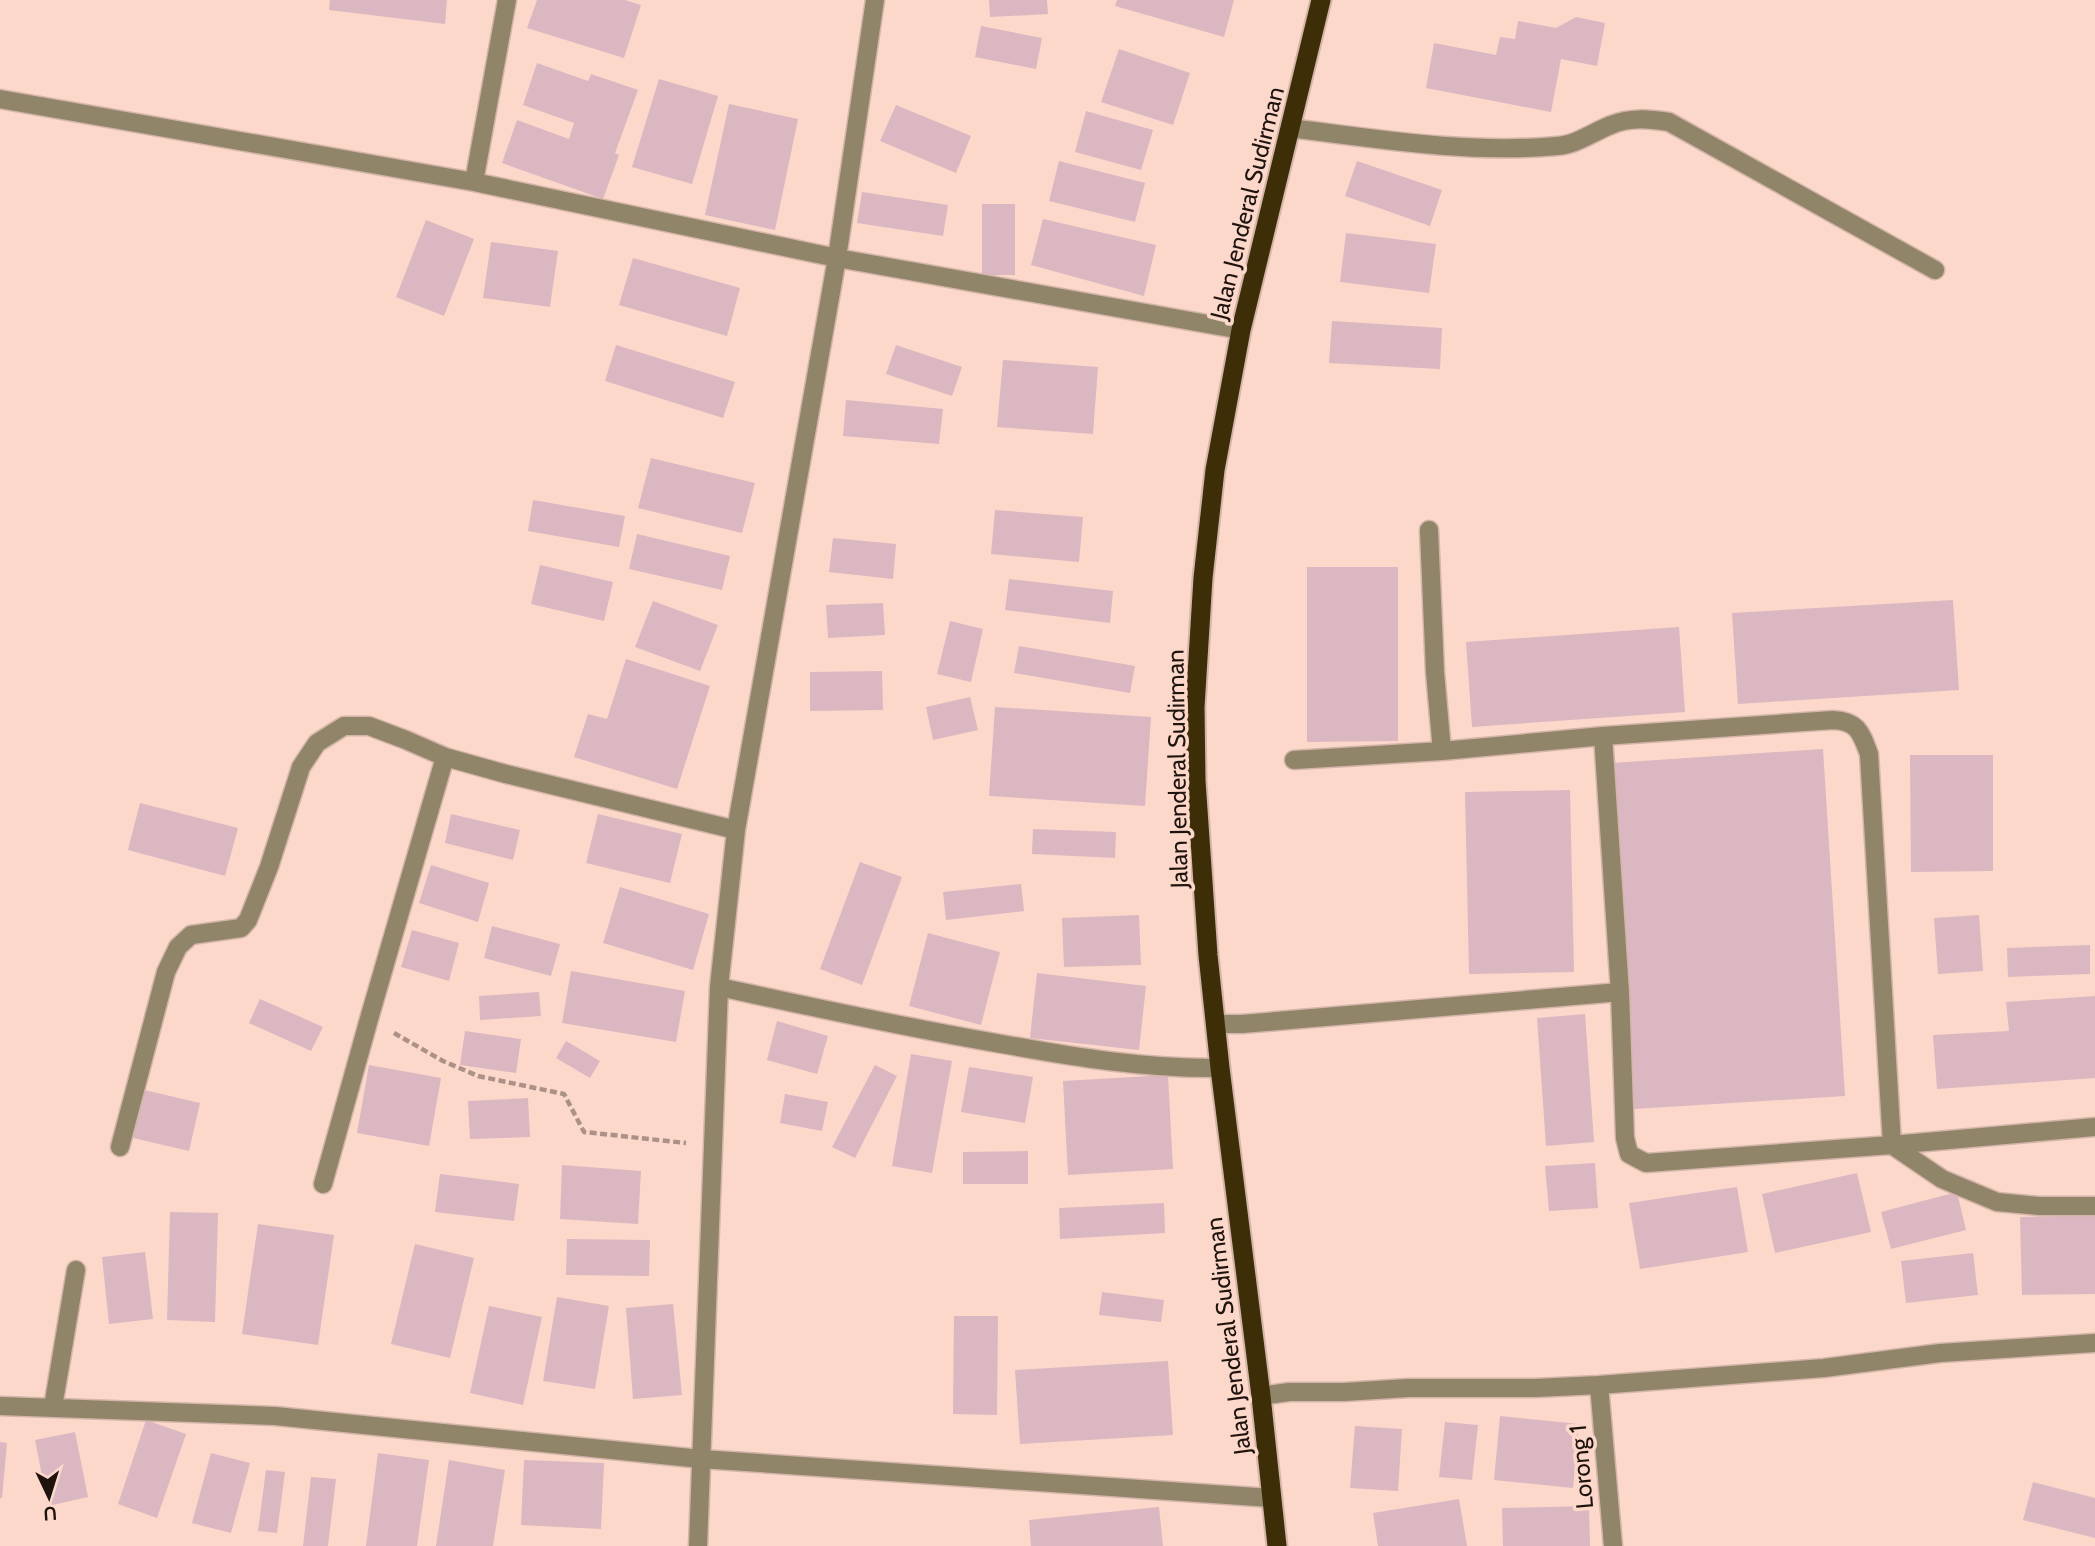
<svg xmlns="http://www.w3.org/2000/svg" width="2095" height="1546" font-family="Cabin,sans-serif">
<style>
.building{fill:#dbb7c1}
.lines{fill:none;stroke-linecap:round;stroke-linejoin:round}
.service-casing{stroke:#d4b5a9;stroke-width:21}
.minor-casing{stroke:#d4b5a9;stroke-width:21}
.trunk-casing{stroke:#d4b5a9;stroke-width:23}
.path{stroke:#ac9187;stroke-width:4.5;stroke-dasharray:7 3.5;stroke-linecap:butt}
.service{stroke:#908469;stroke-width:18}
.minor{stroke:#908469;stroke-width:18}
.trunk{stroke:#3d2e08;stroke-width:19}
.labels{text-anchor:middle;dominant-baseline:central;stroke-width:7;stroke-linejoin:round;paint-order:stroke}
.street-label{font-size:24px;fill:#1f130e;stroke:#fcd8cb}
</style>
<rect width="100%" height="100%" fill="#fcd8cb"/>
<path class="building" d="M 330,0 L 447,0 L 445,24 L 329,10 Z
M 537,0 L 625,0 L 641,5 L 624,58 L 527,28 Z
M 989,0 L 1047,0 L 1048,14 L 990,17 Z
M 1117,0 L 1234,0 L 1224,37 L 1115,6 Z
M 1576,17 L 1605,23 L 1597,66 L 1561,59 L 1551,112 L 1426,88 L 1434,43 L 1496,55 L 1500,37 L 1515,39 L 1518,21 L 1556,28 Z
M 981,26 L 1042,38 L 1036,69 L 975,57 Z
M 1119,49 L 1190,73 L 1173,125 L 1101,102 Z
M 537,63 L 588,81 L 591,74 L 638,90 L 615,153 L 619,155 L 603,199 L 502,163 L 517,120 L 569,139 L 574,123 L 523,105 Z
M 659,79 L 718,96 L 692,184 L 632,167 Z
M 729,104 L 798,119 L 775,230 L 705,215 Z
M 896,105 L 971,136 L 956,173 L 880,141 Z
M 1086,111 L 1153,130 L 1141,170 L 1075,152 Z
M 1059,161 L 1145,183 L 1135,222 L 1049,201 Z
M 1357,161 L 1442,190 L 1430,226 L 1345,196 Z
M 862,192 L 948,205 L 943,236 L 857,223 Z
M 982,204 L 1015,204 L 1015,275 L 982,275 Z
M 1043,219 L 1156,245 L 1144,296 L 1031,265 Z
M 426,220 L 474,239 L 444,316 L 396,297 Z
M 1346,233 L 1436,244 L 1429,293 L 1340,282 Z
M 491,242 L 558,251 L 550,307 L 483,298 Z
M 633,258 L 740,288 L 727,336 L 619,305 Z
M 1332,321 L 1442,328 L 1440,369 L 1329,363 Z
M 616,345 L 735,382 L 723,418 L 605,381 Z
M 896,345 L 962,367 L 952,396 L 886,374 Z
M 1003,360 L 1098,367 L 1093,434 L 997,427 Z
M 846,400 L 943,409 L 939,444 L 843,436 Z
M 651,458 L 755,483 L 742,533 L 638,508 Z
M 533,500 L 625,516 L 619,547 L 528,531 Z
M 995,510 L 1083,517 L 1079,562 L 991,554 Z
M 637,534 L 730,556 L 722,590 L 629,569 Z
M 833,538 L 896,544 L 893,579 L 829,572 Z
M 540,565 L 613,582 L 604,621 L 531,604 Z
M 1307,567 L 1398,567 L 1398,741 L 1307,742 Z
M 1009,579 L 1113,591 L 1110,623 L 1005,610 Z
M 1953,600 L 1959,690 L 1738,704 L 1732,613 Z
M 653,601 L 718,625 L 700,671 L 635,647 Z
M 883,603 L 885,635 L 828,638 L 826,605 Z
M 950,621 L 983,629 L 971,682 L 937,674 Z
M 1679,627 L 1685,712 L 1472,727 L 1466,642 Z
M 1019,646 L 1135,666 L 1130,693 L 1014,673 Z
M 626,659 L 710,686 L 677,789 L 574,757 L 588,714 L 607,719 Z
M 882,671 L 883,710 L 810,711 L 810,672 Z
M 970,697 L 978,730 L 933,740 L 926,707 Z
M 995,707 L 1151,717 L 1145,806 L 989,796 Z
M 1823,749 L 1845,1096 L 1634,1109 L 1612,763 Z
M 1910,755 L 1993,755 L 1993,871 L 1911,872 Z
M 1570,790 L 1574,972 L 1469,974 L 1465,792 Z
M 140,803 L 238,828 L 225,876 L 128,850 Z
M 451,814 L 520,830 L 513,860 L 445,843 Z
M 598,814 L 682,834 L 670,883 L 586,863 Z
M 1033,829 L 1116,832 L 1115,858 L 1032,854 Z
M 860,862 L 902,877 L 862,985 L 820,969 Z
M 431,865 L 489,883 L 478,922 L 419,903 Z
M 1021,884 L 1024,911 L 946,920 L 943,892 Z
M 620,887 L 709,914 L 693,970 L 603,943 Z
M 1139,915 L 1141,965 L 1064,967 L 1062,918 Z
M 1979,915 L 1983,971 L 1938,974 L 1934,918 Z
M 492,926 L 560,944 L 551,976 L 484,958 Z
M 412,930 L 459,943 L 449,981 L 401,967 Z
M 928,933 L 1000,952 L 981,1025 L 909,1006 Z
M 2090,945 L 2090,974 L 2008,977 L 2007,948 Z
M 571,971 L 685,991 L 676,1042 L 562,1023 Z
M 1037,973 L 1146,986 L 1139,1050 L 1030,1038 Z
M 539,992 L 541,1016 L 480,1020 L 479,996 Z
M 2095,996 L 2095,1078 L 1937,1089 L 1933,1035 L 2009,1031 L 2006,1002 Z
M 260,999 L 323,1027 L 311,1051 L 249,1023 Z
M 1585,1014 L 1594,1142 L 1546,1146 L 1537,1018 Z
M 777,1021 L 828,1036 L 817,1074 L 767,1060 Z
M 465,1031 L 521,1039 L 516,1073 L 460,1065 Z
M 566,1041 L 600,1061 L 590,1078 L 556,1058 Z
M 911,1054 L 952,1061 L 932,1173 L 892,1166 Z
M 369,1065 L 441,1078 L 429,1146 L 357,1133 Z
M 875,1065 L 897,1076 L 855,1158 L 832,1147 Z
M 969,1067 L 1033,1077 L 1025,1123 L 961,1112 Z
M 1168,1075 L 1173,1169 L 1068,1175 L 1063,1081 Z
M 140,1089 L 200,1103 L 189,1151 L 129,1137 Z
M 785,1094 L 828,1102 L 822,1131 L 780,1123 Z
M 528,1098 L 530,1137 L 470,1139 L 468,1101 Z
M 1028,1151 L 1028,1184 L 963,1184 L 963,1152 Z
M 1595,1163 L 1598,1208 L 1549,1211 L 1545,1166 Z
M 562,1165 L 641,1171 L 638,1224 L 560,1219 Z
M 1857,1173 L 1871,1232 L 1775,1253 L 1762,1194 Z
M 440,1174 L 519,1184 L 514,1221 L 435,1212 Z
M 1737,1187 L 1748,1252 L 1640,1269 L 1629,1203 Z
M 1957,1192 L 1966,1230 L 1891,1249 L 1881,1212 Z
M 1164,1203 L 1165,1233 L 1060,1239 L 1059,1208 Z
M 170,1212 L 218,1213 L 215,1322 L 167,1320 Z
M 2095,1215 L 2095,1294 L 2022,1295 L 2020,1217 Z
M 258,1224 L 334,1235 L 318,1345 L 242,1334 Z
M 567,1239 L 650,1240 L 649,1276 L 566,1275 Z
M 415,1244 L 474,1258 L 450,1358 L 391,1344 Z
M 145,1252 L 153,1319 L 109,1324 L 102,1257 Z
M 1973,1253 L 1978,1295 L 1906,1303 L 1901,1261 Z
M 1102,1292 L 1164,1300 L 1161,1322 L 1099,1315 Z
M 557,1297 L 609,1306 L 595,1389 L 543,1381 Z
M 673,1304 L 682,1395 L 633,1399 L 626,1308 Z
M 489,1306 L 542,1317 L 523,1405 L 470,1393 Z
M 954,1316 L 998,1316 L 997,1415 L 953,1414 Z
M 1168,1361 L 1173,1435 L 1020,1444 L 1015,1370 Z
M 1500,1416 L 1579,1424 L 1573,1488 L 1494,1480 Z
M 146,1420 L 186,1434 L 157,1518 L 118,1504 Z
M 1445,1422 L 1478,1425 L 1472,1480 L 1439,1477 Z
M 1355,1426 L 1402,1429 L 1398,1491 L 1350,1488 Z
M 75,1432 L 88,1497 L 48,1506 L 35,1440 Z
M 0,1442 L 7,1443 L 2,1498 L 0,1498 Z
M 211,1453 L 250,1463 L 231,1533 L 192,1523 Z
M 378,1453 L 429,1460 L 417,1546 L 366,1546 Z
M 449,1460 L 505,1470 L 493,1546 L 436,1546 Z
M 524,1460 L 604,1463 L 601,1529 L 521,1525 Z
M 266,1470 L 285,1472 L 277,1533 L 258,1531 Z
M 311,1477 L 336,1479 L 328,1546 L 303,1546 Z
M 2033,1482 L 2095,1498 L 2095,1538 L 2023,1520 Z
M 1459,1499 L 1467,1546 L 1378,1546 L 1373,1513 Z
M 1589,1506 L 1590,1546 L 1503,1546 L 1502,1508 Z
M 1159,1507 L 1163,1546 L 1031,1546 L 1029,1520 Z"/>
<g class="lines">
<defs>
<path id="service" d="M 1603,736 L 1620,992
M 1294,760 L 1442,751
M 1216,1024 L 1242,1024 L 1620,992 L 1625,1138 L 1629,1154 L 1646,1163 L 1892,1145 L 1869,754 C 1861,733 1858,721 1833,720 L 1603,736 L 1442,751 L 1435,672 L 1429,530
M 1892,1145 L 1942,1179 L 1997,1202 L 2039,1206 L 2095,1206
M 1892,1145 L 2095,1127"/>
<path id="minor" d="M 507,0 L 474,182 L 837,258 L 1241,330
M 0,99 L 474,182
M 1290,128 C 1378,139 1468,154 1557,146 C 1576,145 1593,132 1611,125 C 1630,117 1649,119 1669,122 L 1935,270
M 719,987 C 813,1007 907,1028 1002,1044 C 1074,1057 1147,1069 1220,1068
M 120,1147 L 166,972 L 178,947 L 191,935 L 241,928 L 248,920 L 269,867 L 301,767 L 317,743 L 344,726 L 369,726 L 406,740 L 445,757 L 506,774 L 736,830
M 323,1184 L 369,1019 L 445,757
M 1599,1385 L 1613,1546
M 1261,1396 L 1289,1392 L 1344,1392 L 1408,1388 L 1536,1388 L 1599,1385 L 1824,1368 L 1940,1353 L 2095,1343
M 0,1406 L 275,1416 L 701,1459 L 1271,1498
M 53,1407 L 76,1270
M 698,1546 L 719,987 L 736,830 L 837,258 L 875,0"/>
<path id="trunk" d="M 1277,1546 L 1261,1396 L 1220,1068 L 1208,955 L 1196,781 L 1195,707 L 1203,578 L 1215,470 L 1241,330 L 1321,0"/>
</defs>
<use href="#service" class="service-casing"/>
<use href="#minor" class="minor-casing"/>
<use href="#trunk" class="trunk-casing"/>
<path class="path" d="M 394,1033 L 443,1061 L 478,1076 L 564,1094 L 584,1132 L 686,1143"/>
<use href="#service" class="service"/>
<use href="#minor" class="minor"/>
<use href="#trunk" class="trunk"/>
</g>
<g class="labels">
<g class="street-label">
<text transform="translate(1247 203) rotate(-76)">Jalan Jenderal Sudirman</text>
<text transform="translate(1177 769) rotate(-91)">Jalan Jenderal Sudirman</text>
<text transform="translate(1228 1336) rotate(-97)">Jalan Jenderal Sudirman</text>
<text transform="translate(1581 1467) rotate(-95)">Lorong 1</text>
</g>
</g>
<g transform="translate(49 1497) rotate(176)" stroke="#fcd8cb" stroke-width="5" paint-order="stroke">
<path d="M0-5L12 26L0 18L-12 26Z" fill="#1f130e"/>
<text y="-10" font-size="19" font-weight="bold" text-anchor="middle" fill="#1f130e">U</text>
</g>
</svg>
